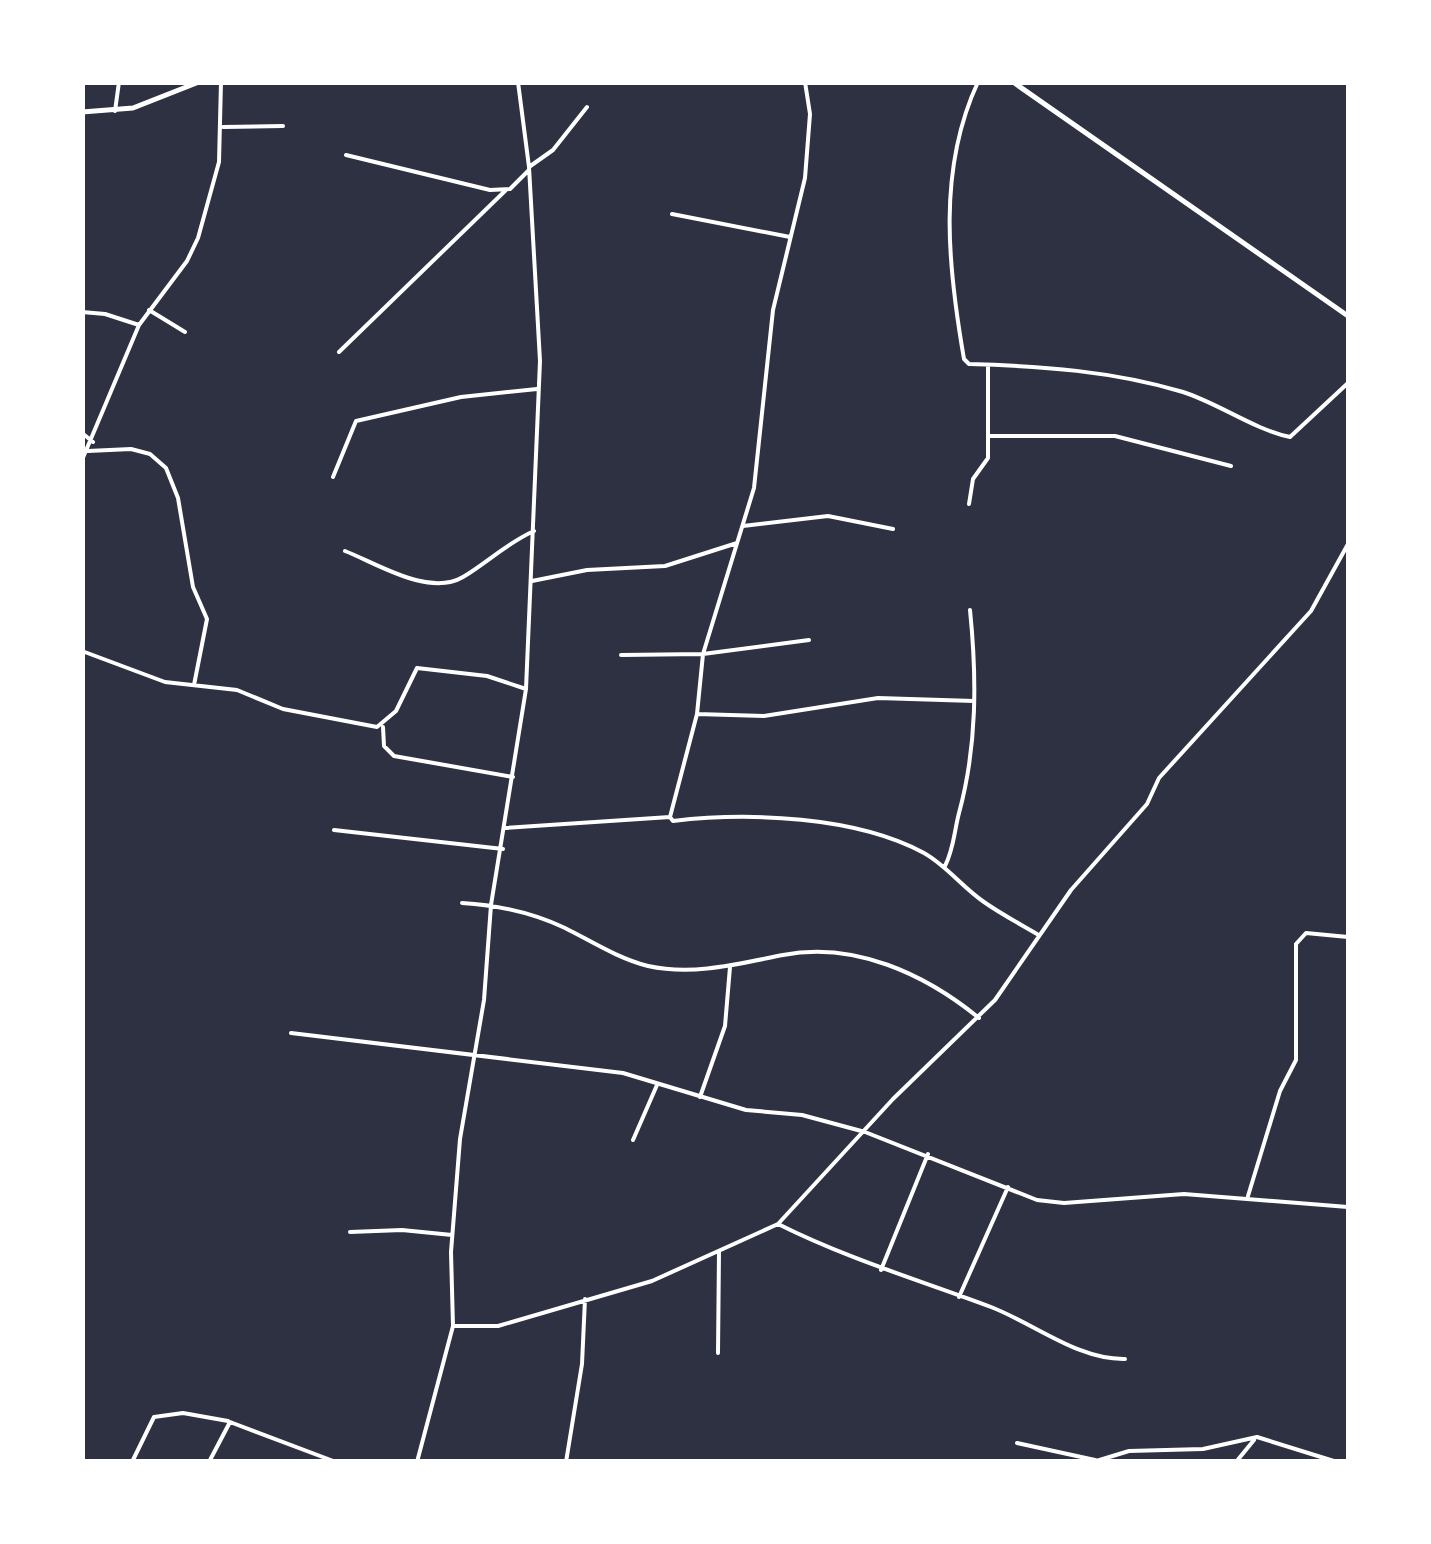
<svg xmlns="http://www.w3.org/2000/svg" width="1431" height="1544" font-family="'Libre Baskerville',serif">
<style>
.lines{fill:none;stroke-linecap:round;stroke-linejoin:round}
.minor{stroke:#fff;stroke-width:4}
.secondary{stroke:#fff;stroke-width:5}
</style>
<rect width="100%" height="100%" fill="#2d3142"/>
<g class="lines">
<path class="minor" d="M 978,82 C 937,170 948,267 964,359 L 969,364 C 1041,366 1113,371 1183,392 C 1220,404 1253,429 1290,437 L 1348,383
M 115,111 L 119,82
M 223,127 L 283,126
M 346,155 L 490,190 L 510,189 L 529,170
M 529,167 L 553,150 L 587,107
M 672,214 L 790,237
M 149,310 L 185,332
M 82,312 L 105,314 L 139,325
M 339,352 L 506,190
M 82,433 L 93,442
M 988,436 L 1115,436 L 1231,466
M 88,451 L 131,449 L 150,454 L 166,468 L 178,498 L 193,587 L 207,619 L 194,685
M 82,460 L 139,325 L 187,261 L 198,238 L 219,162 L 221,82
M 333,477 L 356,421 L 461,397 L 537,389
M 969,504 L 973,479 L 988,458 L 988,365
M 743,526 L 828,516 L 893,529
M 345,551 C 378,564 429,597 463,577 C 488,562 507,543 534,531
M 82,575 L 82,605
M 532,581 L 587,570 L 665,566 L 737,543
M 82,651 L 165,682 L 237,690 L 283,709 L 377,727 L 396,711 L 417,668 L 487,676 L 526,689
M 621,655 L 703,654 L 809,640
M 697,714 L 764,716 L 878,698 L 974,701
M 383,727 L 384,746 L 394,756 L 513,777
M 670,817 L 697,714 L 703,654 L 754,488 L 773,310 L 805,178 L 810,114 L 805,82
M 506,828 L 670,817 L 673,821 C 748,812 856,816 924,853 C 947,866 962,887 984,902 C 1001,914 1020,924 1037,934
M 334,830 L 503,849
M 945,866 C 954,848 954,832 959,813 C 977,747 977,679 970,610
M 462,903 C 496,905 533,913 565,928 C 591,941 619,959 648,966 C 693,976 738,964 783,955 C 854,941 925,974 979,1018
M 291,1033 L 623,1073 L 746,1110 L 802,1115 L 865,1132 L 1037,1200 L 1064,1203 L 1184,1194 L 1348,1207
M 700,1097 L 725,1026 L 730,967
M 633,1140 L 657,1085
M 1248,1196 L 1280,1091 L 1296,1060 L 1296,944 L 1306,933 L 1348,937
M 778,1224 C 848,1259 919,1280 991,1307 C 1035,1324 1078,1360 1125,1359
M 350,1232 L 402,1230 L 452,1235
M 881,1270 L 928,1154
M 959,1297 L 1008,1187
M 453,1326 L 498,1326 L 652,1281 L 778,1224 L 893,1099 L 995,1000 L 1071,890 L 1147,804 L 1159,778 L 1311,611 L 1348,544
M 718,1353 L 719,1252
M 1017,1443 L 1095,1460
M 132,1462 L 154,1417 L 183,1413 L 228,1421
M 209,1462 L 230,1422 L 336,1462
M 417,1462 L 453,1326 L 451,1252 L 460,1139 L 484,1000 L 491,905 L 526,689 L 540,361 L 529,167 L 518,82
M 566,1462 L 582,1364 L 585,1299
M 1093,1462 L 1129,1451 L 1203,1449 L 1257,1437 L 1337,1462
M 1236,1462 L 1254,1440"/>
<path class="secondary" d="M 1013,82 L 1348,316
M 82,112 L 133,108 L 199,82"/>
</g>
<rect width="1431" height="1544" fill="none" stroke="#ffffff" stroke-width="170"/>
</svg>
